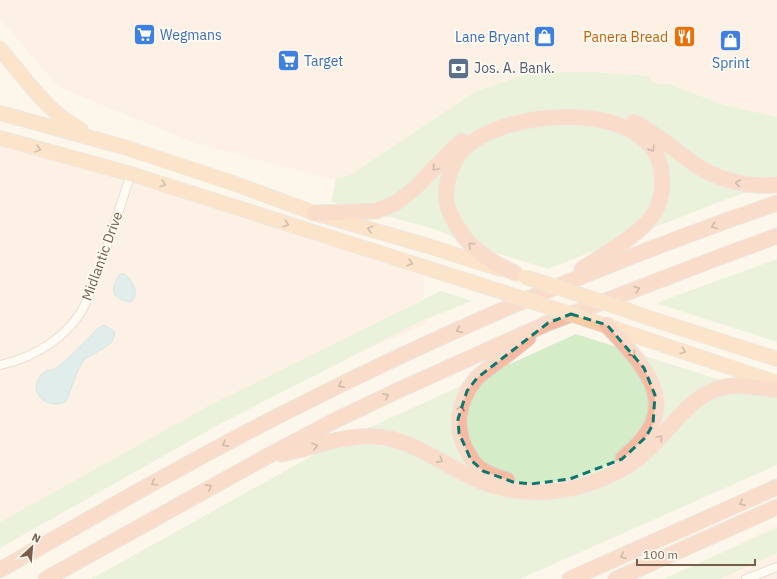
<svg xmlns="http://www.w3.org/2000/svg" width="777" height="579" font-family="'IBM Plex Sans',sans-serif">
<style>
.commercial{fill:#fde9df}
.green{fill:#d5ecc8}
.water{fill:#bee0e8;stroke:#a4d0da}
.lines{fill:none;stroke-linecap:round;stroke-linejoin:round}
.minor-casing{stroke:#d1bfaf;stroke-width:10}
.trunk-casing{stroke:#dcd5d0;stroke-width:16}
.motorway-casing{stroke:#dcd5d0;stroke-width:17}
.minor{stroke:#fff;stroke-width:8}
.trunk{stroke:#f9cca3;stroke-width:14}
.motorway{stroke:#f7bba2;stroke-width:15}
.trunk-bridge-casing{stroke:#dcd5d0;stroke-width:16;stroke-linecap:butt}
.trunk-bridge{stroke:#f9cca3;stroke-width:14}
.oneway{stroke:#9a7a62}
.oneway2{stroke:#93715d}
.marked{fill:none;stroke:#0f766e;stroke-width:3;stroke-dasharray:8 5;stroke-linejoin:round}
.labels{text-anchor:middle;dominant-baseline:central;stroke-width:3.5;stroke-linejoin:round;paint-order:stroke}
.shop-label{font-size:14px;fill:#366cbe;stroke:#fffaf2;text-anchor:start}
.food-label{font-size:14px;fill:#c56008;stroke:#fffaf2;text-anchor:end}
.service-label{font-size:14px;fill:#4e5e75;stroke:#fffaf2;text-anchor:start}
.street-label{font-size:14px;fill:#7a5e4c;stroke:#fffaf2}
</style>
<rect width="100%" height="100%" fill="#fdf7eb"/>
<path class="commercial" d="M 0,0 L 777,0 L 777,117 L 724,105 L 669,84 L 660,84 L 650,80 L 651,76 L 595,72 L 533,72 L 476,91 L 348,176 L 336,178 L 328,178 L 197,144 L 61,88 L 53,81 L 0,19 Z
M 0,138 L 423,267 L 426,324 L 332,365 L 185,438 L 0,545 Z
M 777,525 L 777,579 L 668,579 Z"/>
<path class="green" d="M 533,72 L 595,72 L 651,76 L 650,80 L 660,84 L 669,84 L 724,105 L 777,117 L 777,182 L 727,199 L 548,269 L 473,246 L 458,240 L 449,235 L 431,228 L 331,202 L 336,178 L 348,176 L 476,91 Z
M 777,259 L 777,342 L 656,303 Z
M 441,291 L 472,301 L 421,321 L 220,424 L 0,548 L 0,522 L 210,405 Z
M 576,334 L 777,398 L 777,465 L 520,579 L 91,579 L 337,442 Z
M 777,528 L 777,553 L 720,579 L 663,579 Z"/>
<path class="water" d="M 120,274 L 125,274 C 133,281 140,294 131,302 C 112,300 109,289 120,274 Z
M 104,325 L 114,331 C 118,346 93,352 84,360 C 78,366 71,391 66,401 C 51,411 28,395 39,378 C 44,368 52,372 59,366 C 67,359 76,351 84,343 C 90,338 96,328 104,325 Z"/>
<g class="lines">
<defs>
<path id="minor" d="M 0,365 C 37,357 73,334 88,298 C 94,284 99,269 104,255 C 113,228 122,201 131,174
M 746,579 L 777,567"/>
<path id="trunk" d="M 0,49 C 26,79 45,110 81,130
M 0,113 L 124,147 L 233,183 L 314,213 L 425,245 L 500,269
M 0,138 L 131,174 L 496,290
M 624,309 L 646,317 L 777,359
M 586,319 L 777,383"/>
<path id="motorway" d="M 634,122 C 657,134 676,151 697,166 C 721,181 749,187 777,185
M 314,213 L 376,211 L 396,203 L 414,189 L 451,151 L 462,141
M 515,273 C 488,261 466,246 453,219 C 449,212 446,204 446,196 C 446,181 450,169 458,156 C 493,106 659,95 662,177 C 663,192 660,207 650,219 C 634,238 603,255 582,269
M 607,325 C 648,370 686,408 623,458
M 282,454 C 318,446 355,430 392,439 C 418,446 441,462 465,474 C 492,489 525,495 555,491 C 588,487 624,473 648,450 C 671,429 689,397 720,388 C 739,383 759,388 777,390
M 507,480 C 499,478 491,475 484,471 C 477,467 471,460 468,453 C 453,429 458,401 475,380 C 480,374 488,369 494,364 C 506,356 517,347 528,338
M 0,570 C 94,516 188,462 284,413 C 443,332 608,261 777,203
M 46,579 L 264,458 L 336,420 L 399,390 L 548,323 L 717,258 L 777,236
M 570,579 L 777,487
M 616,579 L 777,507"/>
</defs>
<use href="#minor" class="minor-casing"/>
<use href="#trunk" class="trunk-casing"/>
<use href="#motorway" class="motorway-casing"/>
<use href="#minor" class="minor"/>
<use href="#trunk" class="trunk"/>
<use href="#motorway" class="motorway"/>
<defs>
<path id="trunk-bridge" d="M 525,277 L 624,309
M 496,290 L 586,319"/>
</defs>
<use href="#trunk-bridge" class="trunk-bridge-casing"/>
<use href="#trunk-bridge" class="trunk-bridge"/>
</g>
<defs><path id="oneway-chevron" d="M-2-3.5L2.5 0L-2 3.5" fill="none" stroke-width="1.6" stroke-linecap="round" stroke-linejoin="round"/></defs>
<g class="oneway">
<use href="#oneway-chevron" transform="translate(38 149) rotate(15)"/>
<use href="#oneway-chevron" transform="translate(163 184) rotate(18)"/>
<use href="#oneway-chevron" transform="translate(286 224) rotate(18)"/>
<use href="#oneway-chevron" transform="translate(370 229) rotate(-164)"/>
<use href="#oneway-chevron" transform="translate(410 263) rotate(18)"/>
<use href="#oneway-chevron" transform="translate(683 351) rotate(19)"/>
</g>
<g class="oneway2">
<use href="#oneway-chevron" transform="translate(652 149) rotate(55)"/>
<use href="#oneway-chevron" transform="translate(435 168) rotate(133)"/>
<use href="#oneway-chevron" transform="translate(738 183) rotate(-171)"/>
<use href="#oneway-chevron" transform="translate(714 226) rotate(160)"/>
<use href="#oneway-chevron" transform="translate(471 245) rotate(-135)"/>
<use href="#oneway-chevron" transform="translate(637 289) rotate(-21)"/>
<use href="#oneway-chevron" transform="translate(459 330) rotate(155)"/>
<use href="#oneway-chevron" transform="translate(633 354) rotate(49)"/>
<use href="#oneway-chevron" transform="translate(341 385) rotate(154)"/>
<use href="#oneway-chevron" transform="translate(386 396) rotate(-26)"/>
<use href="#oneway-chevron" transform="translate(461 408) rotate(-77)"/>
<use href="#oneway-chevron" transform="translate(660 438) rotate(-47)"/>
<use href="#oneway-chevron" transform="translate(225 444) rotate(152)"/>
<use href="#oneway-chevron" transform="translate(315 446) rotate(-16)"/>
<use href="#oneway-chevron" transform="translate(440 460) rotate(29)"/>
<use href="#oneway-chevron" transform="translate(154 483) rotate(150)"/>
<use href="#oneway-chevron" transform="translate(209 487) rotate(-29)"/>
<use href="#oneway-chevron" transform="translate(742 503) rotate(155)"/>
<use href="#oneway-chevron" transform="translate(623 556) rotate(156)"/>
</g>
<path d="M0 0H777V579H0ZM 571,314 L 607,325 L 644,368 L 655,395 L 653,424 L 646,437 L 622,459 L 570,479 L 531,484 L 513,482 L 483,471 L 471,460 L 459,433 L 458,419 L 467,391 L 477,378 L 548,323 Z" fill="#fdf7eb" fill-opacity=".55" fill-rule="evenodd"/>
<path class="marked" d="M 571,314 L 607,325 L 644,368 L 655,395 L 653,424 L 646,437 L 622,459 L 570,479 L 531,484 L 513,482 L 483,471 L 471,460 L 459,433 L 458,419 L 467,391 L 477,378 L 548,323 Z"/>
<defs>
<symbol id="supermarket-square" viewBox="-11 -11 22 22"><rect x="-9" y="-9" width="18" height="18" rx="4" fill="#3f7fe0" stroke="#fffaf2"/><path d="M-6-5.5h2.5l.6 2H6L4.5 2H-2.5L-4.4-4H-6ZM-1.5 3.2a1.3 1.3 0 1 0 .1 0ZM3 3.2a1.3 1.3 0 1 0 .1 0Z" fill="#fff"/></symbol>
<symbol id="shop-square" viewBox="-11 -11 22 22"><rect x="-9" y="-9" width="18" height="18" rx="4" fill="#3f7fe0" stroke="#fffaf2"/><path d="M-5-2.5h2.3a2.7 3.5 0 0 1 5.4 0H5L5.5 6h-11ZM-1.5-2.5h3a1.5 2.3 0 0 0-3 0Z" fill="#fff"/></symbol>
<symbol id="restaurant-square" viewBox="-11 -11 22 22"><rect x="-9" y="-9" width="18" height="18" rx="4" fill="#e8710a" stroke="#fffaf2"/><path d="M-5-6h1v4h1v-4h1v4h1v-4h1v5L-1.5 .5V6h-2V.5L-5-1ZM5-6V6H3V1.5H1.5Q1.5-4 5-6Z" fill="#fff"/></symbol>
<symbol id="bank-square" viewBox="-11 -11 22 22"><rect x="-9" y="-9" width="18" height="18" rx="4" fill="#5c6f8a" stroke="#fffaf2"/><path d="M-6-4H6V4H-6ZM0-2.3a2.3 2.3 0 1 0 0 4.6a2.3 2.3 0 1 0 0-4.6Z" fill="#fff"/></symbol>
</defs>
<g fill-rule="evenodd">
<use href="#supermarket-square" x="132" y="22" width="25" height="25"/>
<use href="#shop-square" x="532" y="24" width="25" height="25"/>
<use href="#restaurant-square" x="672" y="24" width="25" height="25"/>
<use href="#shop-square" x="718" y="28" width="25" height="25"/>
<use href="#supermarket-square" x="276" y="48" width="25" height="25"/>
<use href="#bank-square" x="446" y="56" width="25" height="25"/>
</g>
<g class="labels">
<g class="shop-label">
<text x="160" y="35">Wegmans</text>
<text x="530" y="37" text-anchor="end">Lane Bryant</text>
<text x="304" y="61">Target</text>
<text x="731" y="63" text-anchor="middle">Sprint</text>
</g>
<g class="food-label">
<text x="668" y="37">Panera Bread</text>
</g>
<g class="service-label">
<text x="474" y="68">Jos. A. Bank.</text>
</g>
<g class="street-label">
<text transform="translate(102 256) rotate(-70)">Midlantic Drive</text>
</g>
</g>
<g transform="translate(32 547) rotate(26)" stroke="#fffaf2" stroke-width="3" paint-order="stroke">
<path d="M0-3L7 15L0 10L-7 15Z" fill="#7a5e4c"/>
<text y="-6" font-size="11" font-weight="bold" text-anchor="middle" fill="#7a5e4c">N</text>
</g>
<path d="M637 559v6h118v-6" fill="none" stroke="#7a5e4c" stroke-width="2"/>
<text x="643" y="559" font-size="12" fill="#7a5e4c" stroke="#fffaf2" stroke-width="3" paint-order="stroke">100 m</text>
</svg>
